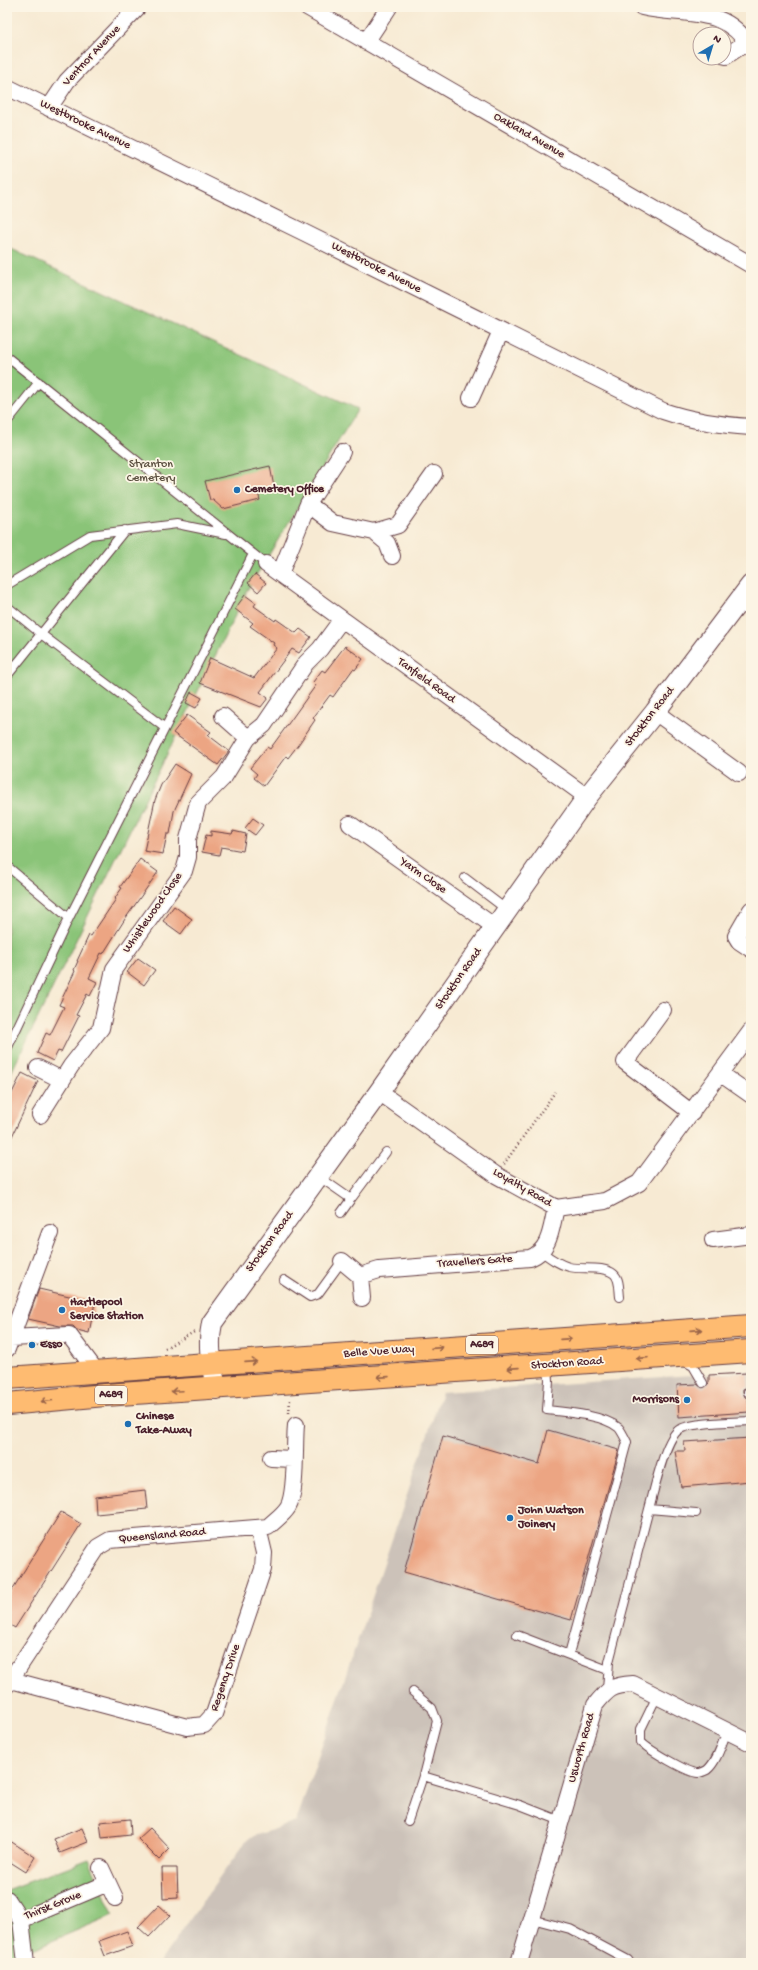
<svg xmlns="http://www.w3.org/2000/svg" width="758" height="1970" font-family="'Gochi Hand',sans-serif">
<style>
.industrial{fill:#ccc2b9}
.green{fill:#8ac478;stroke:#6a7252}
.building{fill:#eca583}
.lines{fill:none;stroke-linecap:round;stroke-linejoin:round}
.service-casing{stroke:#643d44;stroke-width:10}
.minor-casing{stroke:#643d44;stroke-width:18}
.tertiary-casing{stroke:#643d44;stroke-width:22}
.trunk-casing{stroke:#643d44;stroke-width:24}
.path{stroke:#643d44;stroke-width:2.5;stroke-dasharray:1 3;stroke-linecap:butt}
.service{stroke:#fff;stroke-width:8}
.minor{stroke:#fff;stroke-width:16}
.tertiary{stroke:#fff;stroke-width:20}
.trunk{stroke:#febb71;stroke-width:22}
.oneway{stroke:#9b654a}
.poi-dot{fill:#1f6fb2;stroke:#fcf5e5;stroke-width:1.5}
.labels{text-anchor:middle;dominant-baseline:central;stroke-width:3.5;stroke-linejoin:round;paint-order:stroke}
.shield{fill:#fcf5e5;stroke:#7f5f63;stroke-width:1}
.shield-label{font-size:11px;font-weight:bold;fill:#4a1f2b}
.street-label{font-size:12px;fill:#4a1f2b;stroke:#fcf5e5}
.park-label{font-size:12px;fill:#5d5142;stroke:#fcf5e5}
.poi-label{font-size:12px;font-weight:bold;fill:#4a1f2b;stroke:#fcf5e5;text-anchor:start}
</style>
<rect width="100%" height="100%" fill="#fcf5e5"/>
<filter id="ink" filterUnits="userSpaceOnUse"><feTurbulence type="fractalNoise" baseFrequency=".025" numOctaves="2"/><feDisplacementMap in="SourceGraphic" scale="8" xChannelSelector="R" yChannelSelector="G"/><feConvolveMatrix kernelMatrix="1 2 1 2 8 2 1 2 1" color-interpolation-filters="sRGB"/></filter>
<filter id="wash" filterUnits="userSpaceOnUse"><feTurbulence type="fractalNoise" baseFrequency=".012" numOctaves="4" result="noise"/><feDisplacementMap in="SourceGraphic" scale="16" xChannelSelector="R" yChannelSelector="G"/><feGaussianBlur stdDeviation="0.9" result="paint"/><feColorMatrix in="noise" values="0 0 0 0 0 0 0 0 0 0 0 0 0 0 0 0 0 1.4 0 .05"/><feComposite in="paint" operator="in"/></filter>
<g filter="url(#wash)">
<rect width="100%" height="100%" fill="#f7ead3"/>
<path class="industrial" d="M 751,1371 L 751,1963 L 159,1963 L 248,1838 L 296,1822 L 442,1392 Z"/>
<path class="green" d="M 7,247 L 358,409 L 248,589 L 7,1081 Z
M 89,1859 L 113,1915 L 12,1958 L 11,1963 L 7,1963 L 7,1890 Z"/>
<g id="blocks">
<path class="building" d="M 270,466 L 274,487 L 258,493 L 260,500 L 223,509 L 213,500 L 210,500 L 205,481 Z
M 255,574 L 266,583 L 258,592 L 248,583 Z
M 245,595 L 256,603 L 254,606 L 275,621 L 276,619 L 296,633 L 300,629 L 311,637 L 299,653 L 292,649 L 260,692 L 268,698 L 261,707 L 200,683 L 210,658 L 254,678 L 277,648 L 273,645 L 274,643 L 250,626 L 253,623 L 235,609 Z
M 345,646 L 363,659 L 355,670 L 353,669 L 333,697 L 330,695 L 313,718 L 315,720 L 298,745 L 288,758 L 286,756 L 264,786 L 254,778 L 257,774 L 250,768 L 267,747 L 270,749 L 278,738 L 316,685 L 313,682 L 322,670 L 325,672 Z
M 191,692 L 202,698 L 196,708 L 186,703 Z
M 187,715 L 211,732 L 208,735 L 229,751 L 218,765 L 173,733 Z
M 175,764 L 191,774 L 174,811 L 170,834 L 167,834 L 163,854 L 144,851 L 155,800 L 161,785 Z
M 253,818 L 263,825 L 255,835 L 245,828 Z
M 211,831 L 232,834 L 233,831 L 246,834 L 243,851 L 221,847 L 219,855 L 202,852 L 206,835 L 211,836 Z
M 140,859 L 158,872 L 125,919 L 103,954 L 101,953 L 89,978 L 97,982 L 90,996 L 87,994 L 76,1015 L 79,1016 L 61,1052 L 58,1051 L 53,1061 L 37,1053 L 46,1033 L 50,1035 L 64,1007 L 59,1005 L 75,971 L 74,970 L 78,961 L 77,961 L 89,935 L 91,936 L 116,899 L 115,898 L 122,888 L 120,887 Z
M 174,906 L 192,919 L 181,934 L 163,921 Z
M 138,958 L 155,970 L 144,985 L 127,972 Z
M 22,1073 L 38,1081 L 7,1147 L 7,1095 L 10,1097 Z
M 39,1289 L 95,1302 L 89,1333 L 77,1330 L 73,1326 L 60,1326 L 28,1319 Z
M 747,1373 L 748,1387 L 743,1389 L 743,1392 L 745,1397 L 748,1398 L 749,1412 L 679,1417 L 677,1385 L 697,1384 L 703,1388 L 709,1383 L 709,1375 Z
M 548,1430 L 619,1450 L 571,1620 L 404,1572 L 443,1436 L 539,1464 Z
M 751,1438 L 751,1481 L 681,1487 L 675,1451 L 685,1451 L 684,1442 Z
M 145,1490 L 147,1509 L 96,1514 L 95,1496 Z
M 61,1512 L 81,1524 L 15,1628 L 7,1623 L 7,1598 Z
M 130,1819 L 131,1835 L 102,1838 L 100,1822 Z
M 82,1828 L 88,1842 L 60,1853 L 54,1839 Z
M 150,1828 L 170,1849 L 159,1860 L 138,1839 Z
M 7,1839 L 35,1857 L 26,1872 L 7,1860 Z
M 162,1868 L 177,1868 L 178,1898 L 163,1899 Z
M 159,1905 L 170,1915 L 149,1937 L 138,1927 Z
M 127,1931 L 133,1946 L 105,1956 L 99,1941 Z"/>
</g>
</g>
<g filter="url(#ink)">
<use href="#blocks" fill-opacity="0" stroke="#643d44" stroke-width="1"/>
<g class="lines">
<defs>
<path id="service" d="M 7,357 L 266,564
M 7,422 L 39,382
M 7,585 L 90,535 L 177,524 L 226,534
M 737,603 L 751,614
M 7,606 L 41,634 L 165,728
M 7,676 L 125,530
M 7,866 L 69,918
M 465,878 L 507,910
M 7,1049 L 69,918 L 253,554
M 318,1176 L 351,1199 L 386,1152
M 341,1213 L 351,1199
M 542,1252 C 550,1258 558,1264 569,1267 C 582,1270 603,1265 614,1274 C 620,1279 619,1290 620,1297
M 284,1280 L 310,1297 L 318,1294 L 342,1261
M 685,1362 L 693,1366 L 703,1383
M 548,1366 L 549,1380 L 547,1410 C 566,1412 604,1415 619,1428 C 622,1432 625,1438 627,1442 L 569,1654
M 748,1392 L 751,1392
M 649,1509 C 654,1491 665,1437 680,1429 C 694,1422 735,1422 751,1421
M 517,1635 L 608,1670
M 607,1690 L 609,1662 L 649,1509 L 696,1513
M 413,1692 L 432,1708 L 437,1721 L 423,1776 L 520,1805 L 561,1821
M 657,1696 L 641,1729 L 641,1742 C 649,1750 688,1773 698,1773 C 701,1773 705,1771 707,1770 C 717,1762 722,1743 727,1731
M 408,1821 L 423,1776
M 532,1919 L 570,1929 L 628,1960 L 630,1963"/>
<path id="minor" d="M 307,7 L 751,265
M 642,7 C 685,17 724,4 751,48
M 366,42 L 389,7
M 726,56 L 747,42
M 7,87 L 303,232 L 663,411 C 692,421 720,425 751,427
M 49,108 L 67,81 L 138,7
M 471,398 L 501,331
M 308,504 L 333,523 L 374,532 L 398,525 L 434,474
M 374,532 L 387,543 L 392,556
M 266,564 L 587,797
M 280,574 L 308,504 L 342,452
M 655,712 L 739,773
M 223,716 L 248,738
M 350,824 L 495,927
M 751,910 L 736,936 L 739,941 L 751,949
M 663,1010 L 625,1062 L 692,1113
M 38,1068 L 62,1080
M 721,1074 L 751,1095
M 379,1092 L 496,1175 L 556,1208 L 605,1201 L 639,1183 L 751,1031
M 40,1115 L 71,1066 L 101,1028 L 114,969 L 184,871 L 188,857 L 188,839 L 198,803 L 224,777 L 248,738 L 264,725 L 306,663 L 320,649 L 342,619
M 713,1240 L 751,1235
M 342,1261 L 360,1276 L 362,1298
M 360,1276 L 379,1270 L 530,1258 C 551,1250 551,1227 556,1208
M 11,1338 L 69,1335 L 96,1371
M 7,1349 L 50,1233
M 271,1458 L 293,1459
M 11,1680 L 187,1727 L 204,1725 L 214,1714 L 263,1569 L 264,1553 L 258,1528
M 7,1685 L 98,1547 L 110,1540 L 268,1527 C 275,1520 283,1515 288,1507 C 297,1492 294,1444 296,1425
M 101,1868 L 115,1898
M 7,1899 L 21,1920 L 26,1963
M 21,1920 L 108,1883
M 519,1963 L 595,1705 C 608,1689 612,1685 633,1684 L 751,1743"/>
<path id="tertiary" d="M 216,1389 C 212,1366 207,1345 212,1323 L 379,1092 L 587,797 L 655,712 L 751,585"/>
<path id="trunk" d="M 7,1378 L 751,1326
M 7,1404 L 105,1395 L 751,1351"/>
</defs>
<use href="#service" class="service-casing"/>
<use href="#minor" class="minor-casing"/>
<use href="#tertiary" class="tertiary-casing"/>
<use href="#trunk" class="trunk-casing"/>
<path class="path" d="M 504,1164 L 555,1092
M 165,1348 L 194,1332
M 289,1413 L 290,1400"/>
<use href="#service" class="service"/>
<use href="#minor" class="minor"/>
<use href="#tertiary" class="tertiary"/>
<use href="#trunk" class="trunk"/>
</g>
<defs><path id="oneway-shaft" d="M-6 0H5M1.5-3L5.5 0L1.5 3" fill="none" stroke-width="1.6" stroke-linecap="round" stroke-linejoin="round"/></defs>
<g class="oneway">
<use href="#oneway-shaft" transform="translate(696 1330) rotate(-4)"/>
<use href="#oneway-shaft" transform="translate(566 1339) rotate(-4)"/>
<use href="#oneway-shaft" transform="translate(437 1348) rotate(-4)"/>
<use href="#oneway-shaft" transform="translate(642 1358) rotate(176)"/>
<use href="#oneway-shaft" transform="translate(251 1362) rotate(-4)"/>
<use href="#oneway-shaft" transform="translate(513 1368) rotate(176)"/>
<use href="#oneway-shaft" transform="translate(383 1377) rotate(176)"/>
<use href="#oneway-shaft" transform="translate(177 1391) rotate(177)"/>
<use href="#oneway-shaft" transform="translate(47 1401) rotate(175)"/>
</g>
</g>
<g class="poi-dot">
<circle cx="237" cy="490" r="4"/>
<circle cx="62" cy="1310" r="4"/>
<circle cx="32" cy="1345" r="4"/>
<circle cx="687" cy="1400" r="4"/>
<circle cx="128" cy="1424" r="4"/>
<circle cx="510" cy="1518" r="4"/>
</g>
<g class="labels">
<g class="shield">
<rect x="466" y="1336" width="32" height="18" rx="3"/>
<rect x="95" y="1386" width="32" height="18" rx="3"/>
</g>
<g class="shield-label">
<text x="482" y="1345">A689</text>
<text x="111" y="1395">A689</text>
</g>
<g class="street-label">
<text transform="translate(92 56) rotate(-47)">Ventnor Avenue</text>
<text transform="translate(85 125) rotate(26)">Westbrooke Avenue</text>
<text transform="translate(529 136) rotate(30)">Oakland Avenue</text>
<text transform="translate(376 268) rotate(27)">Westbrooke Avenue</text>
<text transform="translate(426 681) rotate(36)">Tanfield Road</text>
<text transform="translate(650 717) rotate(-52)">Stockton Road</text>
<text transform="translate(423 876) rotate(35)">Yarm Close</text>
<text transform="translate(153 913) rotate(-55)">Whistlewood Close</text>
<text transform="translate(459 979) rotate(-55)">Stockton Road</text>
<text transform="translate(522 1188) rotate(30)">Loyalty Road</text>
<text transform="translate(270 1242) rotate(-54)">Stockton Road</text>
<text transform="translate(475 1262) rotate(-4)">Travellers Gate</text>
<text transform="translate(379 1352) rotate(-4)">Belle Vue Way</text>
<text transform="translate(567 1364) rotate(-4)">Stockton Road</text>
<text transform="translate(162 1536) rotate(-5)">Queensland Road</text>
<text transform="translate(226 1678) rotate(-71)">Regency Drive</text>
<text transform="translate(582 1748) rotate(-74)">Usworth Road</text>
<text transform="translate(53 1906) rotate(-22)">Thirsk Grove</text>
</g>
<g class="park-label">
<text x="151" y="465">Stranton<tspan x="151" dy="14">Cemetery</tspan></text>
</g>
<g class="poi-label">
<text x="245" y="490">Cemetery Office</text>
<text x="70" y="1303">Hartlepool<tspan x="70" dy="14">Service Station</tspan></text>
<text x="40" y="1345">Esso</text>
<text x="679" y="1400" text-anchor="end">Morrisons</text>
<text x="136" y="1417">Chinese<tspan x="136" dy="14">Take-Away</tspan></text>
<text x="518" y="1511">John Watson<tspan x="518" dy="14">Joinery</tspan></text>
</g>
</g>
<rect width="758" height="1970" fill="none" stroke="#fcf5e5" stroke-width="24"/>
<g transform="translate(712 46) rotate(38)"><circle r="19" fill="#fcf5e5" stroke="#b59f9b"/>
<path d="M0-3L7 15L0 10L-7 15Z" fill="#1f6fb2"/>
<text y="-6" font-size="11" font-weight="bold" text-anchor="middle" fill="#4a1f2b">N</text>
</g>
</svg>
